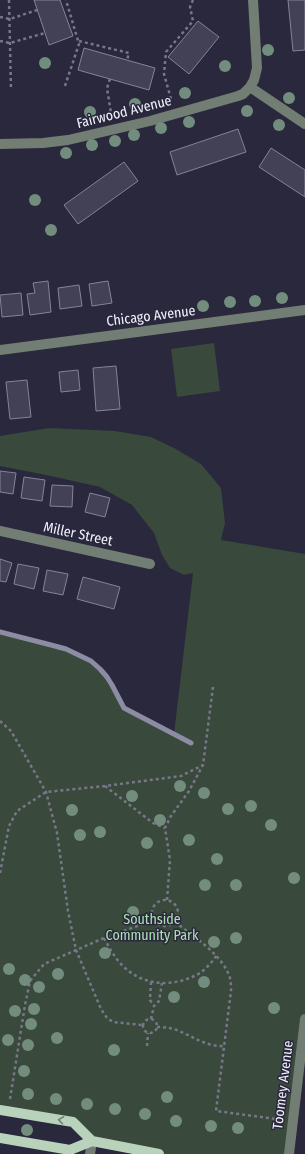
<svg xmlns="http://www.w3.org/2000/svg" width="305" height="1154" font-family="'Fira Sans Condensed',sans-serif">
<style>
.green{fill:#39493b}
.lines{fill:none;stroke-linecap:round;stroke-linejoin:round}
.stream{stroke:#8d8ca5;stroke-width:5}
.building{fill:#424156;stroke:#84839b}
.path{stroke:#787789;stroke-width:2.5;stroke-dasharray:3 3;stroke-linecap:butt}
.minor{stroke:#727e73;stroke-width:10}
.major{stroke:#b9d2bc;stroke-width:10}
.tree{fill:#728d7e}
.oneway{stroke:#717d7c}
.labels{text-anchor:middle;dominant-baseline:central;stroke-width:3;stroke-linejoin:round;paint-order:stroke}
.street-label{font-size:14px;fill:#f1f1fe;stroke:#29283c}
.park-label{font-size:14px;fill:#ade0b4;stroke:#29283c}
</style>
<rect width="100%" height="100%" fill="#29283c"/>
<path class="green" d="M 214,343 L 220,391 L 177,397 L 171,349 Z
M 49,428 L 115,431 L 151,437 L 174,448 L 201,464 L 221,488 L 225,523 L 221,540 L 305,554 L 305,1019 L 289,1154 L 159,1154 L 92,1141 L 73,1122 L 0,1110 L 0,632 C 31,640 75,647 99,668 C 112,679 115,694 123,707 C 126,711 166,730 174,734 L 193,573 L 184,575 L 170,568 L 162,555 L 154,533 L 132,505 L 100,487 L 46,475 L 0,466 L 0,436 Z"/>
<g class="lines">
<path class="stream" d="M 0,632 L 51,645 L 66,649 L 91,661 L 100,669 L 107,677 L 112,685 L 124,708 L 191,743"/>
</g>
<path class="building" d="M 34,0 L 60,0 L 73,36 L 49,45 Z
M 288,0 L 305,0 L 305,50 L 293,51 Z
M 198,21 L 219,37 L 189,74 L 168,57 Z
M 84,48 L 155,68 L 149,90 L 78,70 Z
M 238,129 L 246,152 L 177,175 L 170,152 Z
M 271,148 L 305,170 L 305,197 L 259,167 Z
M 124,162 L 138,181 L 78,224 L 64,205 Z
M 48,281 L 51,312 L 30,315 L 27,294 L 35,293 L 33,283 Z
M 108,281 L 112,303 L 92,306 L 89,284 Z
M 79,285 L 82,306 L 60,309 L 58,288 Z
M 21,293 L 23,315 L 2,317 L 0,295 Z
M 116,366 L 120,409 L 96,411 L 93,368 Z
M 78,370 L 80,390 L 61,392 L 59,372 Z
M 27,380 L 31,417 L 10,419 L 6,382 Z
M 0,471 L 16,473 L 13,494 L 0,492 Z
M 24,477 L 45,480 L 42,501 L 21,498 Z
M 52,485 L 73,486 L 72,507 L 50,506 Z
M 90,493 L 110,498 L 105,517 L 85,512 Z
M 0,559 L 12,563 L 6,582 L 0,581 Z
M 18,564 L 39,568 L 34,589 L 14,584 Z
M 47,570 L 68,574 L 63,595 L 43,591 Z
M 83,577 L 120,587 L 114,609 L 77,599 Z"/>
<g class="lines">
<path class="path" d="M 9,0 L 11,90
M 0,17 L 10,19 L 37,10
M 0,41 L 10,43 L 45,33
M 79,41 L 129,53 L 127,60
M 110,79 L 107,88 L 111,113
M 65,86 L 79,44 L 66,0
M 171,99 L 164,74 L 166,52 L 193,21 L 190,7 L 193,0
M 0,721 L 11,731 L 46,792 L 57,833 L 68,911 L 76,950 L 101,1009 L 107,1018 L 113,1022 L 142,1025
M 105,786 L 153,823 L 165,828
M 0,873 L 9,826 L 17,811 L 46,792 L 105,786 L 181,776 L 203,765
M 167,900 L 170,860 L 165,828 L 171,816 L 189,791 L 203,765 L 213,687
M152 913a13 13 0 1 1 26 0a13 13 0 1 1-26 0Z
M 175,922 C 194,937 223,955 230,978 C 231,982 231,987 231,991 L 216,1111 L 276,1119
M 104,938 C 110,949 116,960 125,968 C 146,987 176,987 200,973 C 206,969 212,962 217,955
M 151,982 L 150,1000 L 154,1006
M143 1026a7 7 0 1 1 14 0a7 7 0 1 1-14 0Z
M 151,1019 L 154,1006 L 159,1001 L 162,983
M 157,1027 C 165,1027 172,1028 179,1031 C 194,1037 207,1047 224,1046
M 147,1046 L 148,1033
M 10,1099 L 25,1005 L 30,981 L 44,964 L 104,938 L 154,920"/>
<path class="minor" d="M 250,87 L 305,124
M 0,144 L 43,143 L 68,140 L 150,121 L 238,96 L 243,94 L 250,87 L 254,80 L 257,68 L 253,0
M 0,350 L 305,310
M 0,531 L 150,564
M 90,1154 L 92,1141
M 289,1154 L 305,1019"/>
<path class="major" d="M 0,1110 L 73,1122 L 92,1141
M 0,1138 L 70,1150 L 92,1141 L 159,1154"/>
</g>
<g class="tree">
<circle cx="268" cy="50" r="6"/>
<circle cx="45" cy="63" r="6"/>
<circle cx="225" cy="66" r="6"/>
<circle cx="185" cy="93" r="6"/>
<circle cx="289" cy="98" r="6"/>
<circle cx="135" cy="104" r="6"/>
<circle cx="247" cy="111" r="6"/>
<circle cx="90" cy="112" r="6"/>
<circle cx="189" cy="122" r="6"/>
<circle cx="279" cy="125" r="6"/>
<circle cx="161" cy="128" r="6"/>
<circle cx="134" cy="135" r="6"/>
<circle cx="115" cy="141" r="6"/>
<circle cx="92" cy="145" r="6"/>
<circle cx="66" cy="153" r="6"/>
<circle cx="35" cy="200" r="6"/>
<circle cx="51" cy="230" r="6"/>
<circle cx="282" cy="298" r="6"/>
<circle cx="255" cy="301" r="6"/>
<circle cx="230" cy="302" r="6"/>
<circle cx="203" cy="306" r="6"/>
<circle cx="180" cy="786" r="6"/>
<circle cx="204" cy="793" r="6"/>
<circle cx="132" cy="796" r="6"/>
<circle cx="251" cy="806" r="6"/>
<circle cx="228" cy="809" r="6"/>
<circle cx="72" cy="810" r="6"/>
<circle cx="160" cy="820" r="6"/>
<circle cx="271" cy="825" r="6"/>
<circle cx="100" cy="832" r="6"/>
<circle cx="80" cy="835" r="6"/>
<circle cx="189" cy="840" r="6"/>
<circle cx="147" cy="843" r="6"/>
<circle cx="217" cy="859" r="6"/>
<circle cx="294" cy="878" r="6"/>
<circle cx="205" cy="885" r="6"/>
<circle cx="236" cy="885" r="6"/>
<circle cx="133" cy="912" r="6"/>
<circle cx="236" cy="938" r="6"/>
<circle cx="214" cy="942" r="6"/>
<circle cx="105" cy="953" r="6"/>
<circle cx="9" cy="969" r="6"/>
<circle cx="58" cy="974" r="6"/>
<circle cx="25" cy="980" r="6"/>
<circle cx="204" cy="982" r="6"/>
<circle cx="39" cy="987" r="6"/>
<circle cx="174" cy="997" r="6"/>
<circle cx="274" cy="1008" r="6"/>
<circle cx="34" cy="1009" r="6"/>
<circle cx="15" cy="1011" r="6"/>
<circle cx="31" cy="1024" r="6"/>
<circle cx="57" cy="1038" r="6"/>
<circle cx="8" cy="1040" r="6"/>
<circle cx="28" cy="1045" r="6"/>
<circle cx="114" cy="1050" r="6"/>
<circle cx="24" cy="1071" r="6"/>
<circle cx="28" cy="1094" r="6"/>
<circle cx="167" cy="1097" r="6"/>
<circle cx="56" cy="1099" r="6"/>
<circle cx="87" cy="1104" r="6"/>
<circle cx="115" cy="1109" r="6"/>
<circle cx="145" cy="1114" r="6"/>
<circle cx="176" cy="1121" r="6"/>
<circle cx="211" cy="1126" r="6"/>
<circle cx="238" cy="1128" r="6"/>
<circle cx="27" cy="1130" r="6"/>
</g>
<defs><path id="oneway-chevron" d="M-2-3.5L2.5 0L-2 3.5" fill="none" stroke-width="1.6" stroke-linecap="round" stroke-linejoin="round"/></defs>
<use class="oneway" href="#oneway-chevron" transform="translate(61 1120) rotate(-171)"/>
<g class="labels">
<g class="street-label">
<text transform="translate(124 112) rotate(-14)">Fairwood Avenue</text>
<text transform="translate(151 316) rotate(-7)">Chicago Avenue</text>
<text transform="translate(78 534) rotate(12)">Miller Street</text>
<text transform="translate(283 1085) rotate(-83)">Toomey Avenue</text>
</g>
<g class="park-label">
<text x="152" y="919">Southside<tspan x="152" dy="16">Community Park</tspan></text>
</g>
</g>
</svg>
